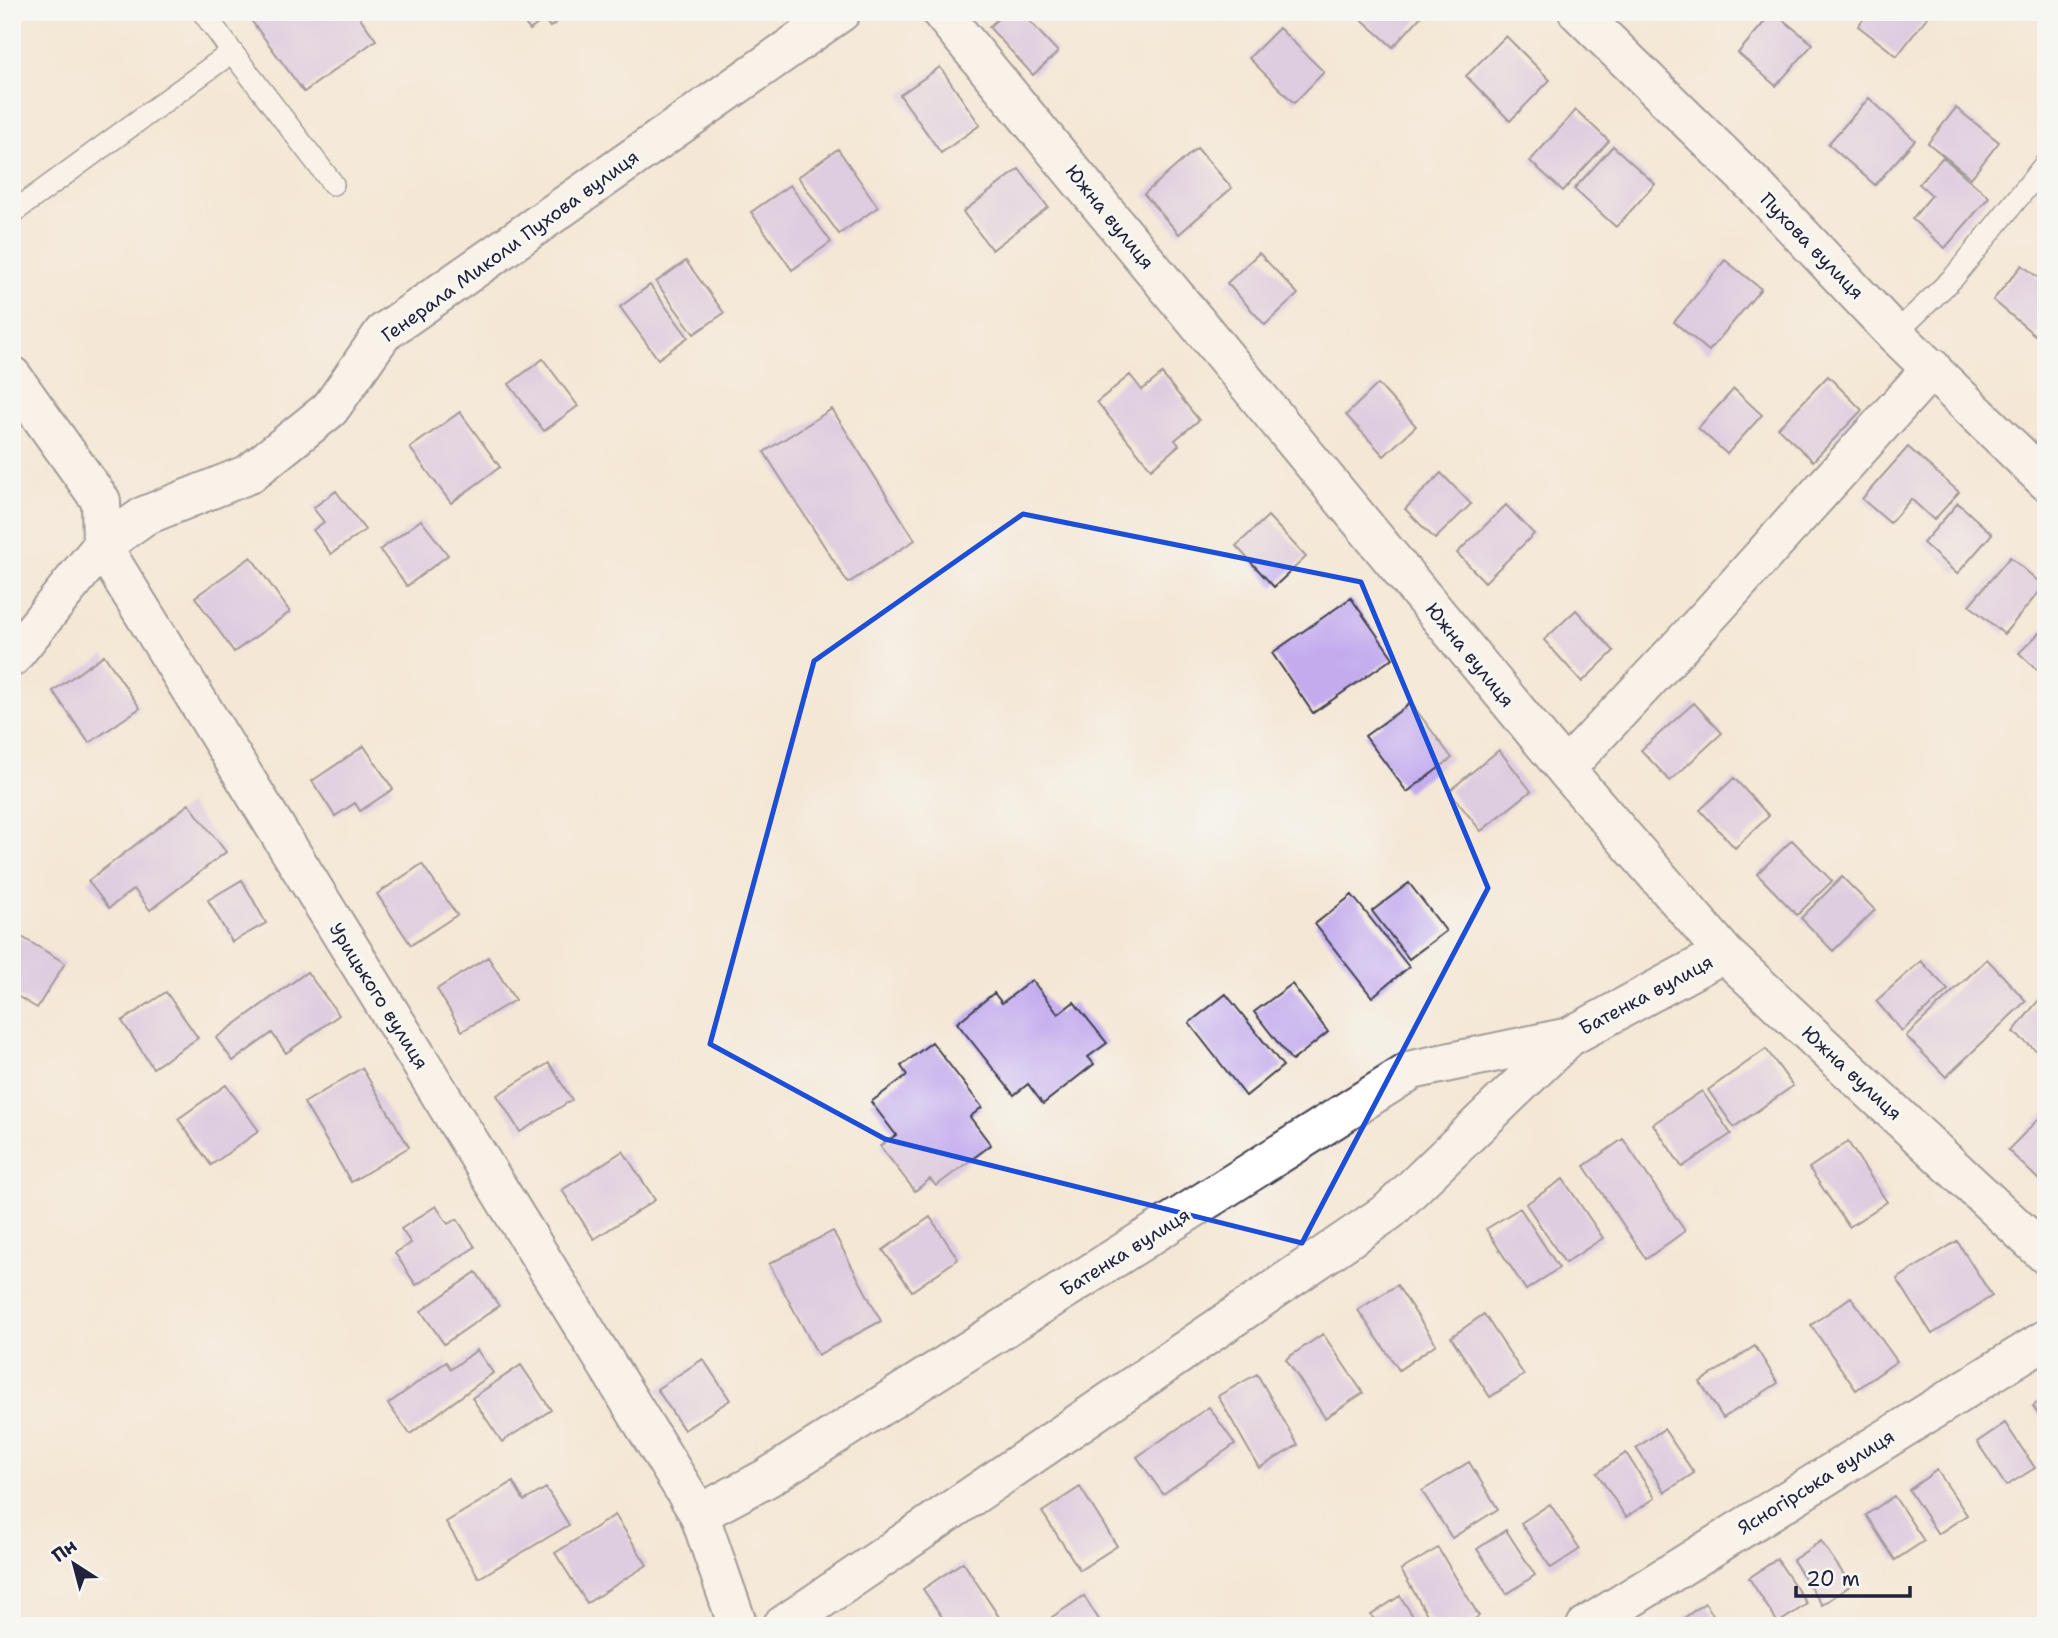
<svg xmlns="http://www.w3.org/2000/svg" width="2058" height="1638" font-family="'Shantell Sans',sans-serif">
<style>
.building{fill:#c3abee}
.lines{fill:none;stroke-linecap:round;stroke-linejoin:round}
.service-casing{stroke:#424052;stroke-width:24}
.minor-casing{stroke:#424052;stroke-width:42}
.secondary-casing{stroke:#424052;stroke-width:42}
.service{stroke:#fff;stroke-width:21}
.minor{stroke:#fff;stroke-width:38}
.secondary{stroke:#fff;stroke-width:38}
.marked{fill:none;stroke:#1d4ed8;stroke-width:5;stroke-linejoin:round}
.labels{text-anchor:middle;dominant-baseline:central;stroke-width:6;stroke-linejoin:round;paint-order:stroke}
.street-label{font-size:19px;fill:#22223b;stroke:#f6f6f2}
</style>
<rect width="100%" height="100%" fill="#f6f6f2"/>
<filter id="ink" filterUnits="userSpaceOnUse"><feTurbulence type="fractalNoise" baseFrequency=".0143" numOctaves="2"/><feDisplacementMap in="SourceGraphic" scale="14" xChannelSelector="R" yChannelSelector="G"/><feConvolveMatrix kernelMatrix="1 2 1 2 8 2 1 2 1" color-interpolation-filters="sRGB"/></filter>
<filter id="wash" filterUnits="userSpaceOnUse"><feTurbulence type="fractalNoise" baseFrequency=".00686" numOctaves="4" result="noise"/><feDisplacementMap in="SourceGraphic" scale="28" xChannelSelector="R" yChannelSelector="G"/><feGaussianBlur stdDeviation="1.57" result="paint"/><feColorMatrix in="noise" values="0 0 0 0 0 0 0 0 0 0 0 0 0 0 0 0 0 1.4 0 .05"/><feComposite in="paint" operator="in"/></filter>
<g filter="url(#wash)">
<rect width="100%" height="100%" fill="#f4e7d5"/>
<g id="blocks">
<path class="building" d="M 245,12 L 356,12 L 376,40 L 304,92 Z
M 516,12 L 570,12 L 550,27 L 544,19 L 530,30 Z
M 1005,12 L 1021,12 L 1058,52 L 1033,75 L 989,27 Z
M 1361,12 L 1425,12 L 1393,47 L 1358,16 Z
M 1773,12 L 1813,44 L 1776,86 L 1738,53 Z
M 1869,12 L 1931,12 L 1897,56 L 1858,26 Z
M 1279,28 L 1324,72 L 1294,103 L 1249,58 Z
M 1506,36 L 1550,80 L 1510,121 L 1466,76 Z
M 940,67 L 980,125 L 941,153 L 900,95 Z
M 1869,98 L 1915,140 L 1875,185 L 1828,144 Z
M 1956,108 L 1999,142 L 1971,178 L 1928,143 Z
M 1576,110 L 1609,141 L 1563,191 L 1530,161 Z
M 1613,146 L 1655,184 L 1616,227 L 1574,189 Z
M 1197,148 L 1232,188 L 1179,234 L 1144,194 Z
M 838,149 L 878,207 L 839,234 L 798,177 Z
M 1943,157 L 1989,197 L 1945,248 L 1912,219 L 1932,195 L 1919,184 Z
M 1019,169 L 1048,207 L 992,250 L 963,212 Z
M 790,185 L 831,242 L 792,270 L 751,212 Z
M 1259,253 L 1298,294 L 1265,325 L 1227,283 Z
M 1725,260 L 1761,289 L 1709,351 L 1674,322 Z
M 686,261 L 724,313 L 694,334 L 656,282 Z
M 2022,265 L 2046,284 L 2046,325 L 2036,336 L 1993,300 Z
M 650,285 L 688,337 L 658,359 L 620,307 Z
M 543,359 L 578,406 L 544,431 L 509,384 Z
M 1162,374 L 1199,420 L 1175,440 L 1179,445 L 1151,469 L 1097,402 L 1130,375 L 1142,390 Z
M 1828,376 L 1862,410 L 1813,461 L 1778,428 Z
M 1378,384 L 1416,426 L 1384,456 L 1346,415 Z
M 1734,389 L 1762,415 L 1727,454 L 1698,428 Z
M 832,409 L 915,540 L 848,583 L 764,452 Z
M 460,412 L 500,467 L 451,503 L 410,448 Z
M 1908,447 L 1959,492 L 1934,520 L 1911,499 L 1890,523 L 1862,499 Z
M 1441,473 L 1471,504 L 1435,539 L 1405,509 Z
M 336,491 L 365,530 L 331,554 L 313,530 L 324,522 L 313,508 Z
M 1958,503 L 1992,534 L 1957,574 L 1923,543 Z
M 1506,505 L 1534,534 L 1485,582 L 1457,553 Z
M 1268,516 L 1306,557 L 1274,587 L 1236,546 Z
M 421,520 L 448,555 L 407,586 L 380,550 Z
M 251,557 L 290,612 L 234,652 L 195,597 Z
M 2010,557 L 2044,586 L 2004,634 L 1969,605 Z
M 1351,598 L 1393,658 L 1313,713 L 1272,653 Z
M 1576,610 L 1614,651 L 1582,682 L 1544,640 Z
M 2046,626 L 2046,678 L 2019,653 Z
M 104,655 L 140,708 L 89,743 L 53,691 Z
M 1411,703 L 1452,758 L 1407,792 L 1365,736 Z
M 1694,703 L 1722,733 L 1670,781 L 1641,750 Z
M 364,746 L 393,789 L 360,811 L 355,803 L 335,816 L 312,781 Z
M 1499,750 L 1531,791 L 1481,831 L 1449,791 Z
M 1734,778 L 1769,816 L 1735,848 L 1700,810 Z
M 189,804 L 226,852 L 150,910 L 134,889 L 109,908 L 88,881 Z
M 1792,840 L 1832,881 L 1797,915 L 1757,874 Z
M 422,864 L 457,915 L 411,945 L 377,894 Z
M 1842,877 L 1875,910 L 1833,951 L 1801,918 Z
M 242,880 L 266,923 L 232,942 L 208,900 Z
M 1409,883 L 1446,931 L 1409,959 L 1372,911 Z
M 1352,895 L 1409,967 L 1372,997 L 1315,924 Z
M 12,931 L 65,963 L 37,1008 L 12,993 Z
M 488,957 L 515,1000 L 462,1031 L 437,989 Z
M 1987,959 L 2026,1001 L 1946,1077 L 1906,1036 Z
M 1921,961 L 1948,990 L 1902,1031 L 1876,1001 Z
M 307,972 L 339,1015 L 286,1053 L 272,1033 L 233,1061 L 216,1038 Z
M 1032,980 L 1058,1014 L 1074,1002 L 1107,1043 L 1088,1057 L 1094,1064 L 1043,1104 L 1028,1084 L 1014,1095 L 957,1023 L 994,993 L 1002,1003 Z
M 1292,984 L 1328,1032 L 1292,1061 L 1254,1012 Z
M 2046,991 L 2046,1058 L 2013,1032 Z
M 166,992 L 198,1038 L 153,1068 L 122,1021 Z
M 1226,994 L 1283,1066 L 1246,1096 L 1189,1023 Z
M 932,1042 L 982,1107 L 970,1117 L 991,1145 L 936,1186 L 930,1179 L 915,1191 L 880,1146 L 896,1135 L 871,1102 L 907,1075 L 901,1066 Z
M 1766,1049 L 1793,1086 L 1734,1127 L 1708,1090 Z
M 549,1063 L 572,1100 L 520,1132 L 497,1095 Z
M 362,1068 L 409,1147 L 351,1182 L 304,1103 Z
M 226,1085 L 259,1131 L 211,1165 L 178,1119 Z
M 1702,1091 L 1731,1134 L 1682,1167 L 1653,1124 Z
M 2046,1111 L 2046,1175 L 2040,1181 L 2008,1150 Z
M 1623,1139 L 1685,1231 L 1646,1259 L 1584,1166 Z
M 1848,1142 L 1887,1202 L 1849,1227 L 1809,1168 Z
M 623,1151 L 655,1200 L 594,1239 L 562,1190 Z
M 1563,1179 L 1603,1238 L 1565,1263 L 1526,1204 Z
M 436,1206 L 448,1224 L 457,1219 L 475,1247 L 416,1285 L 395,1253 L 411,1243 L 401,1229 Z
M 1520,1208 L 1559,1268 L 1526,1290 L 1486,1229 Z
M 930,1217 L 958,1259 L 912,1291 L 883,1250 Z
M 833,1231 L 881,1321 L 818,1355 L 769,1264 Z
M 1957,1241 L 1992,1296 L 1932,1334 L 1897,1279 Z
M 476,1272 L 499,1306 L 444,1344 L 421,1311 Z
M 1397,1285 L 1436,1344 L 1399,1370 L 1358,1310 Z
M 1851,1297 L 1897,1361 L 1856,1390 L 1811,1325 Z
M 1484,1314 L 1524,1375 L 1490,1397 L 1451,1337 Z
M 1323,1334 L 1363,1393 L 1325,1418 L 1286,1359 Z
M 1755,1346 L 1778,1383 L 1723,1418 L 1700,1382 Z
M 477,1350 L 493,1373 L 410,1434 L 388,1404 L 446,1362 L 451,1369 Z
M 703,1359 L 730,1400 L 684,1430 L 657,1389 Z
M 521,1365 L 551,1410 L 502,1442 L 472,1398 Z
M 1257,1374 L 1298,1445 L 1259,1468 L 1218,1396 Z
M 2046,1397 L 2046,1426 L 2033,1406 Z
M 1209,1407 L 1235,1444 L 1163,1494 L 1137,1457 Z
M 2005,1423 L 2035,1468 L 2006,1486 L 1977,1442 Z
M 1664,1429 L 1694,1473 L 1665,1492 L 1636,1448 Z
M 1626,1453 L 1655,1498 L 1626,1517 L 1597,1473 Z
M 1469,1462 L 1498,1509 L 1452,1538 L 1422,1491 Z
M 1937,1470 L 1967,1515 L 1938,1534 L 1909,1490 Z
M 513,1482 L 524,1501 L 546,1488 L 569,1525 L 479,1578 L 446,1522 Z
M 1080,1487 L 1117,1546 L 1080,1570 L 1042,1512 Z
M 1894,1496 L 1924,1541 L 1895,1560 L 1866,1515 Z
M 1550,1504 L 1580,1549 L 1551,1568 L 1521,1523 Z
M 615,1515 L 647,1565 L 587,1603 L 555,1553 Z
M 1506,1530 L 1535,1575 L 1507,1594 L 1477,1549 Z
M 1821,1541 L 1851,1585 L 1822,1605 L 1793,1560 Z
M 1438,1548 L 1479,1616 L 1464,1626 L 1434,1626 L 1401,1570 Z
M 1777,1559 L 1807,1604 L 1778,1623 L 1749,1578 Z
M 963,1562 L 1001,1620 L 991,1626 L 948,1626 L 923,1589 Z
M 1084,1596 L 1103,1626 L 1058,1626 L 1052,1617 Z
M 1400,1596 L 1419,1626 L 1379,1626 L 1371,1615 Z
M 1705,1603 L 1721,1626 L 1673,1626 Z"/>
</g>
</g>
<g filter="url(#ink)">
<use href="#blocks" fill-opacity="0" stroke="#424052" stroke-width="2"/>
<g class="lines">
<defs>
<path id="service" d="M 232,52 L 333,184
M 12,213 L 232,52 L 203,12
M 1895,334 L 1954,277 L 2046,163"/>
<path id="minor" d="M 941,12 L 1565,769 L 1724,953 L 2046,1255
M 12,376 L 101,501 L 102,546 L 699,1514 L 738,1626
M 12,657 L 102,546 L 144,516 L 249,474 L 330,409 L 383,333 L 841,12
M 1565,769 L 1712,612 L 1932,368
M 699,1514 L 767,1478 L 1412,1070 L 1569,1037
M 782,1626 L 1389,1211 L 1569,1037 L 1724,953
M 1586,1626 L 2046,1339"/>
<path id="secondary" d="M 1578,12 L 1757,188 L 1895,334 L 2046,481"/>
</defs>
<use href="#service" class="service-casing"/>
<use href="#minor" class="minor-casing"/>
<use href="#secondary" class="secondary-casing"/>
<use href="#service" class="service"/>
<use href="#minor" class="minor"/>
<use href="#secondary" class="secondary"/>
</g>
</g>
<path d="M0 0H2058V1638H0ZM 1023,514 L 1361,582 L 1488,888 L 1302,1243 L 885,1139 L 710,1044 L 814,661 Z" fill="#f4e7d5" fill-opacity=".55" fill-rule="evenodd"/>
<path class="marked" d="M 1023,514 L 1361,582 L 1488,888 L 1302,1243 L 885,1139 L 710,1044 L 814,661 Z"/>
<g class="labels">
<g class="street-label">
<text transform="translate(1110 217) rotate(51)">Южна вулиця</text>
<text transform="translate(510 246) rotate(-36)">Генерала Миколи Пухова вулиця</text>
<text transform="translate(1812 246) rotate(46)">Пухова вулиця</text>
<text transform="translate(1470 655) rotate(51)">Южна вулиця</text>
<text transform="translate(1646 995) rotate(-28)">Батенка вулиця</text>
<text transform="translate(379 996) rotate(58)">Урицького вулиця</text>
<text transform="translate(1852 1073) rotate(43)">Южна вулиця</text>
<text transform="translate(1125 1252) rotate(-32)">Батенка вулиця</text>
<text transform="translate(1816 1482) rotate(-32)">Ясногірська вулиця</text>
</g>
</g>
<rect width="2058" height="1638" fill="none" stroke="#f6f6f2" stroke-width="42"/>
<g transform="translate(74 1564) rotate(324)" stroke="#f6f6f2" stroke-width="5" paint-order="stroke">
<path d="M0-5L12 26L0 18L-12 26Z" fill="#22223b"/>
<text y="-10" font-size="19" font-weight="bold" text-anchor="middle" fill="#22223b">Пн</text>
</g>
<path d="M1796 1586v10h114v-10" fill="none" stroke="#22223b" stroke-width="3.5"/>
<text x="1806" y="1586" font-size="21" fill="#22223b" stroke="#f6f6f2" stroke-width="5" paint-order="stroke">20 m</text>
</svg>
